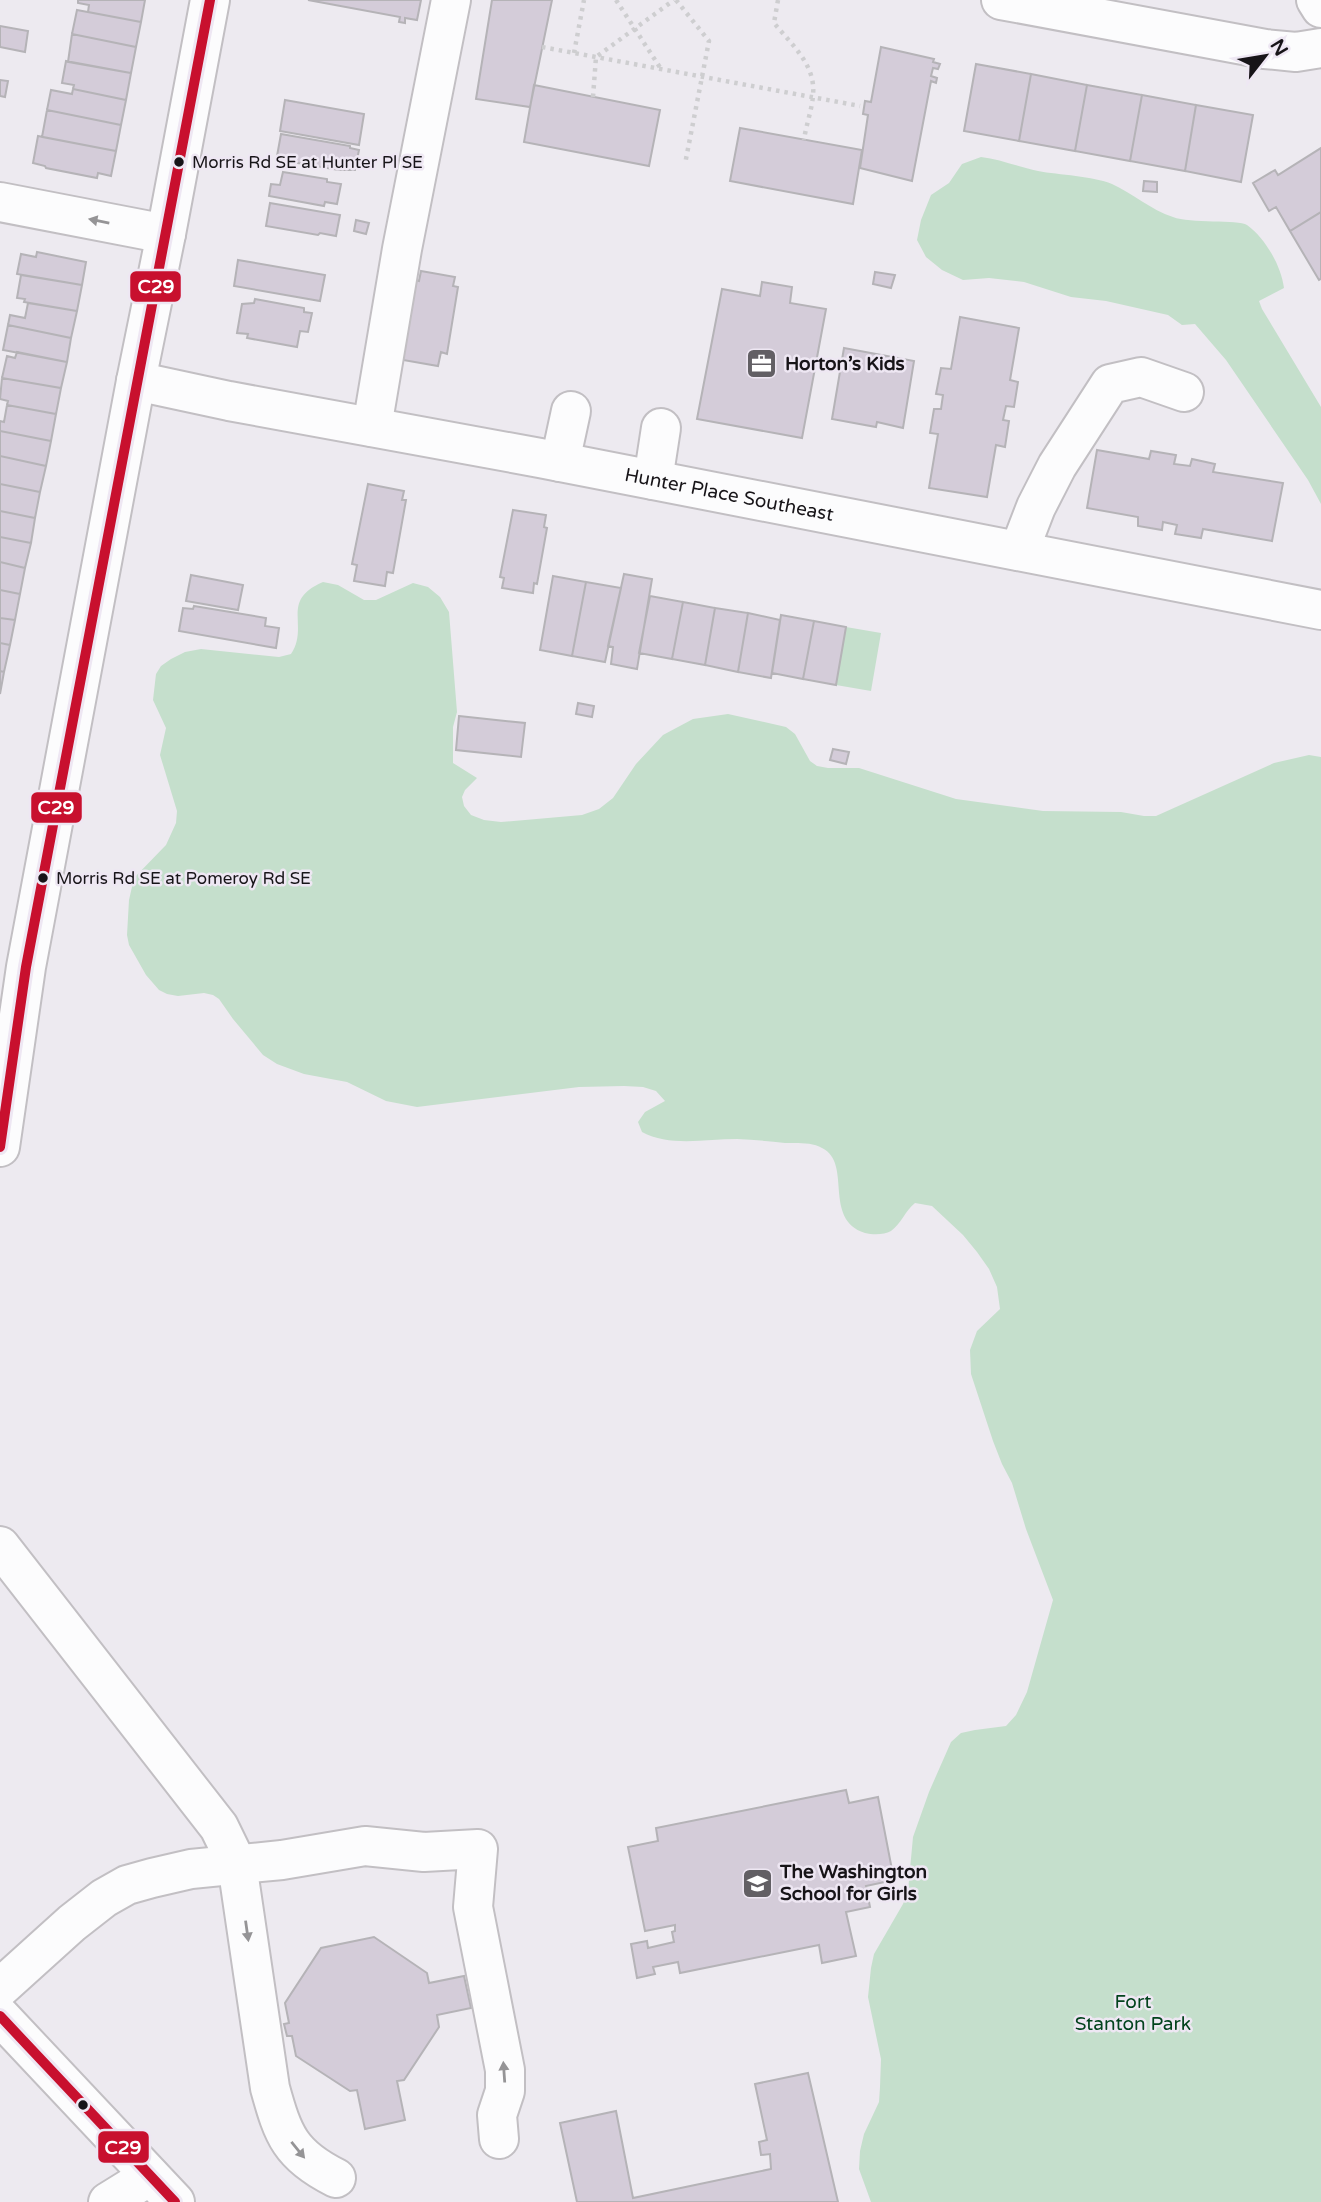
<svg xmlns="http://www.w3.org/2000/svg" width="1321" height="2202" font-family="'Varela Round',sans-serif">
<style>
.green{fill:#c5dfcc}
.building{fill:#d4ccd9;stroke:#b5b3b7;stroke-width:2}
.lines{fill:none;stroke-linecap:round;stroke-linejoin:round}
.minor-casing{stroke:#c2bfc3;stroke-width:42}
.path{stroke:#ceced0;stroke-width:4.5;stroke-dasharray:3.5 5;stroke-linecap:butt}
.minor{stroke:#fcfcfd;stroke-width:38}
.bus-1-casing{stroke:#eee7f3;stroke-width:16}
.bus-1{stroke:#c8102e;stroke-width:10}
.oneway{fill:#959496}
.bus-dot{fill:#171418;stroke:#eee7f3;stroke-width:2.5}
.labels{text-anchor:middle;dominant-baseline:central;stroke-width:5;stroke-linejoin:round;paint-order:stroke}
.bus-label{font-size:17px;fill:#171418;stroke:#eee7f3;text-anchor:start}
.poi-label{font-size:19px;font-weight:bold;fill:#171418;stroke:#eee7f3;text-anchor:start}
.street-label{font-size:19px;fill:#171418;stroke:#eee7f3}
.park-label{font-size:19px;fill:#02431d;stroke:#eee7f3}
.line-badge{stroke:#eee7f3;stroke-width:2.5}
.badge-label{font-size:19px;text-anchor:middle;font-weight:bold;fill:#fff}
</style>
<rect width="100%" height="100%" fill="#edeaf0"/>
<path class="green" d="M 981,157 C 1000,159 1018,167 1038,171 C 1059,175 1093,176 1112,184 C 1132,193 1151,210 1173,217 C 1190,224 1238,219 1247,225 C 1265,238 1281,265 1284,288 L 1259,301 L 1262,309 L 1321,407 L 1321,504 L 1308,480 L 1226,360 L 1195,324 L 1182,325 L 1168,315 L 1106,301 L 1071,297 L 1024,282 L 989,278 L 963,280 L 942,270 L 926,257 L 917,240 L 921,220 L 931,195 L 949,183 L 962,164 Z
M 323,582 L 338,585 L 364,600 L 376,600 L 413,583 L 428,587 L 440,597 L 449,612 L 457,712 L 453,727 L 453,763 L 477,778 L 465,790 L 462,797 L 464,806 L 471,815 L 484,820 L 501,822 L 582,815 L 599,809 L 613,798 L 636,764 L 663,735 L 693,719 L 728,714 L 786,727 L 795,734 L 810,761 L 817,766 L 828,768 L 859,768 L 956,799 L 1043,811 L 1121,812 L 1144,816 L 1156,816 L 1274,763 L 1309,755 L 1321,757 L 1321,2202 L 871,2202 L 859,2169 L 860,2151 L 864,2134 L 879,2102 L 880,2087 L 881,2059 L 868,1997 L 871,1968 L 874,1954 L 903,1904 L 908,1891 L 913,1837 L 929,1792 L 951,1742 L 961,1733 L 975,1730 L 1006,1726 L 1016,1715 L 1027,1692 L 1053,1600 L 1026,1529 L 1012,1483 L 1002,1464 L 993,1441 L 971,1374 L 970,1350 L 977,1331 L 1000,1309 L 997,1287 L 989,1269 L 977,1252 L 963,1235 L 932,1206 L 915,1203 C 905,1211 901,1224 891,1231 C 884,1235 873,1235 865,1233 C 822,1219 853,1163 822,1148 C 812,1142 797,1143 785,1143 C 769,1141 753,1140 737,1139 C 706,1139 669,1147 642,1132 L 638,1122 L 645,1112 L 665,1101 L 656,1091 L 643,1087 L 624,1086 L 579,1087 L 417,1107 L 386,1101 L 347,1082 L 304,1074 L 277,1064 L 263,1055 L 233,1019 L 219,999 L 213,995 L 204,993 L 178,996 L 167,994 L 159,990 L 146,975 L 129,945 L 127,935 L 129,900 L 134,878 L 166,845 L 176,823 L 177,811 L 160,755 L 166,728 L 153,700 L 156,674 L 161,666 L 171,659 L 185,652 L 201,649 L 279,657 L 291,654 C 310,625 279,601 323,582 Z
M 846,627 L 881,633 L 871,691 L 836,685 Z"/>
<path class="building" d="M 78,0 L 145,0 L 141,22 L 88,12 L 89,5 L 78,3 Z
M 308,0 L 421,0 L 417,20 L 405,18 L 405,23 L 399,22 L 400,17 Z
M 492,0 L 552,0 L 530,107 L 476,99 Z
M 77,10 L 141,22 L 136,47 L 72,34 Z
M 0,26 L 28,31 L 25,52 L 0,47 Z
M 72,34 L 136,47 L 131,73 L 68,62 Z
M 881,47 L 934,59 L 933,62 L 940,64 L 938,69 L 933,68 L 931,76 L 937,78 L 936,83 L 931,81 L 912,181 L 860,168 L 868,115 L 863,114 L 865,101 L 871,102 Z
M 66,61 L 131,73 L 126,100 L 73,89 L 74,85 L 62,83 Z
M 976,64 L 1031,74 L 1019,141 L 964,131 Z
M 1031,74 L 1087,85 L 1075,151 L 1019,141 Z
M 0,80 L 8,81 L 5,97 L 0,96 Z
M 534,85 L 660,110 L 649,166 L 524,142 Z
M 1087,85 L 1142,95 L 1130,161 L 1075,151 Z
M 73,89 L 126,100 L 121,125 L 47,110 L 51,90 L 72,94 Z
M 1142,95 L 1196,105 L 1185,171 L 1130,161 Z
M 285,100 L 364,114 L 359,145 L 280,131 Z
M 1196,105 L 1253,115 L 1241,182 L 1185,171 Z
M 47,110 L 121,125 L 116,151 L 42,137 Z
M 740,128 L 862,150 L 853,204 L 730,181 Z
M 281,134 L 350,146 L 350,148 L 359,150 L 355,170 L 339,170 L 285,161 L 285,158 L 277,156 Z
M 38,136 L 116,151 L 111,176 L 98,173 L 97,178 L 46,168 L 45,166 L 33,163 Z
M 1321,148 L 1321,212 L 1290,231 L 1276,207 L 1269,211 L 1253,183 L 1275,170 L 1278,175 Z
M 283,172 L 327,179 L 327,182 L 341,184 L 337,204 L 325,202 L 324,206 L 269,196 L 271,184 L 280,185 Z
M 1144,181 L 1157,182 L 1157,192 L 1143,191 Z
M 270,203 L 340,215 L 336,236 L 320,233 L 318,235 L 266,226 Z
M 1321,212 L 1321,279 L 1319,280 L 1290,231 Z
M 356,220 L 369,223 L 366,234 L 354,231 Z
M 37,252 L 86,262 L 82,285 L 17,274 L 21,254 L 36,257 Z
M 238,260 L 325,275 L 320,301 L 234,286 Z
M 421,271 L 455,277 L 453,286 L 458,287 L 447,354 L 441,352 L 438,366 L 403,360 L 413,280 L 419,281 Z
M 875,272 L 895,275 L 891,288 L 873,284 Z
M 21,275 L 82,285 L 77,311 L 24,302 L 25,299 L 17,298 Z
M 762,282 L 792,287 L 790,303 L 826,309 L 802,438 L 697,419 L 722,289 L 760,296 Z
M 255,299 L 304,308 L 304,312 L 312,313 L 308,332 L 300,331 L 297,347 L 247,338 L 248,334 L 237,333 L 242,304 L 254,303 Z
M 28,303 L 77,311 L 71,338 L 8,325 L 10,315 L 25,318 Z
M 960,317 L 1019,328 L 1010,380 L 1018,382 L 1014,407 L 1006,406 L 1003,420 L 1009,421 L 1005,447 L 996,445 L 987,497 L 929,488 L 938,434 L 930,433 L 934,409 L 941,409 L 943,395 L 936,394 L 941,368 L 951,369 Z
M 8,325 L 71,338 L 67,362 L 3,350 Z
M 844,348 L 914,361 L 903,428 L 877,422 L 876,427 L 832,419 Z
M 17,352 L 67,362 L 61,388 L 2,378 L 7,356 L 15,358 Z
M 2,378 L 61,388 L 56,414 L 7,405 L 8,401 L 0,399 Z
M 7,405 L 56,414 L 51,441 L 0,431 L 0,421 L 4,422 Z
M 0,431 L 51,441 L 46,466 L 0,456 Z
M 1097,450 L 1149,459 L 1151,451 L 1176,455 L 1174,464 L 1190,466 L 1192,459 L 1215,464 L 1213,472 L 1283,483 L 1272,541 L 1203,529 L 1201,538 L 1175,534 L 1177,525 L 1163,522 L 1162,530 L 1138,526 L 1138,517 L 1087,508 Z
M 0,456 L 46,466 L 40,492 L 0,484 Z
M 0,484 L 40,492 L 35,518 L 0,511 Z
M 368,484 L 404,491 L 402,500 L 406,500 L 393,573 L 387,572 L 385,586 L 354,581 L 357,565 L 352,564 Z
M 513,510 L 546,515 L 544,527 L 547,528 L 537,584 L 534,583 L 533,593 L 502,588 L 504,578 L 500,577 Z
M 0,511 L 35,518 L 31,543 L 0,537 Z
M 0,537 L 31,543 L 25,568 L 0,562 Z
M 0,562 L 25,568 L 20,594 L 0,590 Z
M 624,574 L 652,579 L 637,669 L 611,664 L 613,647 L 608,646 Z
M 191,575 L 243,585 L 238,610 L 186,601 Z
M 553,576 L 586,582 L 572,656 L 540,650 Z
M 586,582 L 621,588 L 605,662 L 572,656 Z
M 0,590 L 20,594 L 15,620 L 0,618 Z
M 650,596 L 683,602 L 672,659 L 639,653 Z
M 683,602 L 715,608 L 705,665 L 672,659 Z
M 194,606 L 266,618 L 265,626 L 279,628 L 276,648 L 179,631 L 183,608 L 193,609 Z
M 715,608 L 748,613 L 738,672 L 705,665 Z
M 748,613 L 780,620 L 771,678 L 738,672 Z
M 781,615 L 814,621 L 803,679 L 772,673 Z
M 0,618 L 15,620 L 10,645 L 0,643 Z
M 814,621 L 846,627 L 836,685 L 803,679 Z
M 0,643 L 10,645 L 4,672 L 0,671 Z
M 0,671 L 4,672 L 0,694 Z
M 578,703 L 594,706 L 592,717 L 576,714 Z
M 459,716 L 525,723 L 521,757 L 456,750 Z
M 833,749 L 849,752 L 846,764 L 830,760 Z
M 846,1790 L 849,1803 L 878,1797 L 894,1880 L 866,1886 L 870,1907 L 846,1912 L 856,1956 L 822,1963 L 819,1945 L 680,1973 L 678,1962 L 653,1967 L 655,1974 L 637,1978 L 631,1944 L 647,1941 L 648,1948 L 674,1942 L 672,1932 L 675,1931 L 675,1925 L 645,1931 L 628,1847 L 658,1841 L 656,1828 Z
M 374,1937 L 427,1973 L 429,1983 L 464,1976 L 471,2008 L 437,2015 L 439,2027 L 404,2080 L 397,2081 L 405,2120 L 365,2129 L 357,2090 L 350,2091 L 296,2056 L 292,2036 L 287,2036 L 284,2024 L 289,2023 L 285,2003 L 321,1948 Z
M 808,2073 L 838,2202 L 577,2202 L 560,2123 L 616,2111 L 633,2198 L 771,2169 L 770,2154 L 761,2155 L 759,2142 L 767,2140 L 755,2084 Z"/>
<g class="lines">
<defs>
<g id="minor">
<path d="M 1001,0 L 1265,49 L 1296,52 L 1321,48"/>
<path d="M 1316,0 L 1321,8"/>
<path d="M 0,202 L 166,234"/>
<path id="s1" d="M 136,381 L 229,401 L 540,458 L 1321,610"/>
<path d="M 372,427 L 402,249 L 451,0"/>
<path d="M 560,462 L 571,411"/>
<path d="M 653,480 L 661,428"/>
<path d="M 1019,551 L 1036,507 L 1057,466 L 1110,384 L 1141,377 L 1184,392"/>
<path d="M 0,1147 L 26,967 L 136,381 L 166,234 L 210,0"/>
<path d="M 0,1546 L 219,1827 L 237,1864 L 270,2088 C 283,2135 290,2155 336,2178"/>
<path d="M 0,1988 L 72,1923 L 104,1898 L 127,1885 L 152,1878 L 191,1869 L 282,1860 L 365,1846 L 424,1852 L 478,1849 L 473,1907 L 505,2070 L 505,2091 L 497,2115 L 499,2139"/>
<path d="M 0,2016 L 175,2202"/>
<path d="M 108,2202 L 150,2176"/>
</g>
</defs>
<use href="#minor" class="minor-casing"/>
<path class="path" d="M 616,0 L 661,69
M 676,0 L 709,41 L 685,164
M 778,0 L 774,23 C 792,45 816,65 813,95 C 812,110 806,125 804,140
M 542,47 L 860,106
M 574,53 L 584,0
M 593,97 L 596,57 L 674,0"/>
<use href="#minor" class="minor"/>
<defs>
<path id="bus-1" d="M 0,1147 L 26,967 L 210,0
M 0,2016 L 175,2202"/>
</defs>
<use href="#bus-1" class="bus-1-casing"/>
<use href="#bus-1" class="bus-1"/>
</g>
<defs><path id="oneway-solid" d="M-6-.8H1V-3.2L6.5 0L1 3.2V.8H-6Z" transform="scale(1.75)"/></defs>
<g class="oneway">
<use href="#oneway-solid" transform="translate(99 221) rotate(-169)"/>
<use href="#oneway-solid" transform="translate(247 1931) rotate(82)"/>
<use href="#oneway-solid" transform="translate(504 2072) rotate(-94)"/>
<use href="#oneway-solid" transform="translate(298 2150) rotate(51)"/>
</g>
<defs>
<symbol id="office-square" viewBox="-11 -11 22 22"><rect x="-9" y="-9" width="18" height="18" rx="4" fill="#625f64" stroke="#eee7f3"/><path d="M-6-3h4V-5.5h4V-3h4V5H-6ZM-1-4.5V-3h2v-1.5ZM-6 0V1H6V0Z" fill="#fff"/></symbol>
<symbol id="school-square" viewBox="-11 -11 22 22"><rect x="-9" y="-9" width="18" height="18" rx="4" fill="#625f64" stroke="#eee7f3"/><path d="M0-5L7-2L0 1L-7-2ZM-4 1L0 2.5L4 1V4Q0 6-4 4Z" fill="#fff"/></symbol>
</defs>
<g fill-rule="evenodd">
<use href="#office-square" x="744" y="346" width="35" height="35"/>
<use href="#school-square" x="740" y="1866" width="35" height="35"/>
</g>
<g class="bus-dot">
<circle cx="179" cy="162" r="6"/>
<circle cx="43" cy="878" r="6"/>
<circle cx="83" cy="2105" r="6"/>
</g>
<g class="labels">
<g class="bus-label">
<text x="192" y="162">Morris Rd SE at Hunter Pl SE</text>
<text x="56" y="878">Morris Rd SE at Pomeroy Rd SE</text>
</g>
<g class="poi-label">
<text x="785" y="364">Horton’s Kids</text>
<text x="780" y="1872">The Washington<tspan x="780" dy="22">School for Girls</tspan></text>
</g>
<g class="street-label">
<text stroke="none"><textPath href="#s1" startOffset="604">Hunter Place Southeast</textPath></text>
</g>
<g class="park-label">
<text x="1133" y="2002">Fort<tspan x="1133" dy="22">Stanton Park</tspan></text>
</g>
</g>
<g class="line-badge">
<rect x="129" y="270" width="53" height="33" rx="7" fill="#c8102e"/>
<rect x="30" y="791" width="53" height="33" rx="7" fill="#c8102e"/>
<rect x="97" y="2130" width="53" height="34" rx="7" fill="#c8102e"/>
</g>
<g class="badge-label">
<text x="156" y="293">C29</text>
<text x="56" y="814">C29</text>
<text x="123" y="2154">C29</text>
</g>
<g transform="translate(1265 56) rotate(59)" stroke="#eee7f3" stroke-width="5" paint-order="stroke">
<path d="M0-5L12 26L0 18L-12 26Z" fill="#171418"/>
<text y="-10" font-size="19" font-weight="bold" text-anchor="middle" fill="#171418">N</text>
</g>
</svg>
